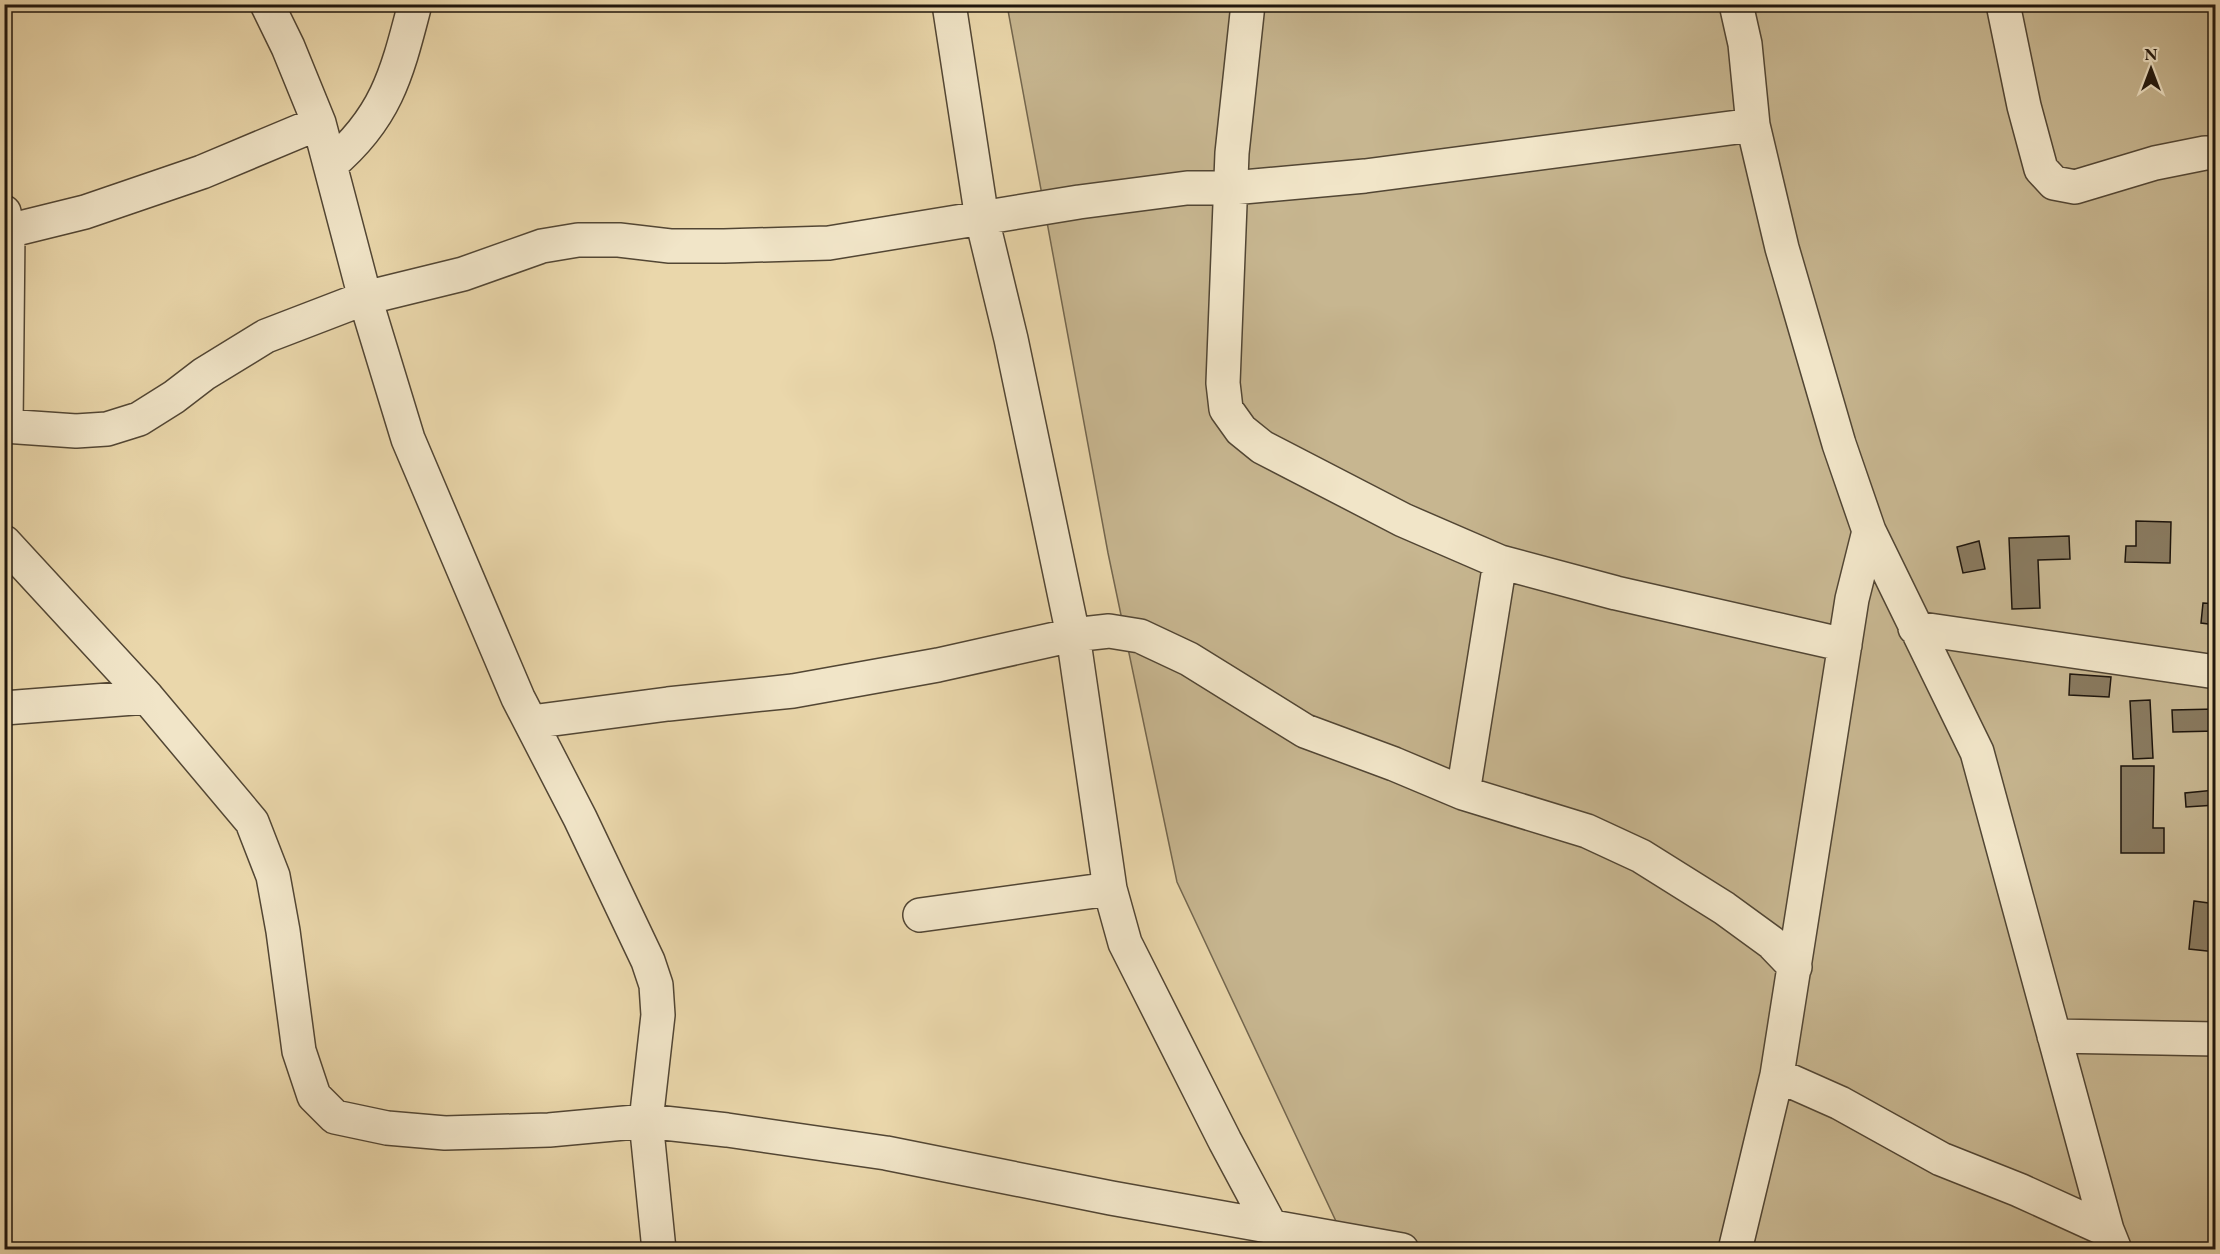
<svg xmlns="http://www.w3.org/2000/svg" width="2220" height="1254" font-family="'EB Garamond',serif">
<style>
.green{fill:#c7b690;stroke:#73664e;stroke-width:1.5}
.building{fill:#897a5f;stroke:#1f160d;stroke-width:1.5}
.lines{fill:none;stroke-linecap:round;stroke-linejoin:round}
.minor-casing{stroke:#524634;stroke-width:36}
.minor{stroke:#f1e5c8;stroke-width:33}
</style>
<rect width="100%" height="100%" fill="#ead7ab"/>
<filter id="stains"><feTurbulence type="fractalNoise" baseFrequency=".00333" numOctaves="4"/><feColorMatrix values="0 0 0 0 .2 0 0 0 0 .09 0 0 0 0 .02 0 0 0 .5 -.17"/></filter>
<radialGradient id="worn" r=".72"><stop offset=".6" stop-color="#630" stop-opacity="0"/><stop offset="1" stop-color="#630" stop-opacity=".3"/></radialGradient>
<path class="green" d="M 1007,5 L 2215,5 L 2215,1249 L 1349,1249 L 1177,882 L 1108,553 Z"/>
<path class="building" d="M 2136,521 L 2171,522 L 2170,563 L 2125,562 L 2126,546 L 2136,546 Z
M 2069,536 L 2070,559 L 2038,560 L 2040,608 L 2012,609 L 2009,538 Z
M 1979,541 L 1985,569 L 1963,573 L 1957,547 Z
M 2203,603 L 2216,604 L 2216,625 L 2201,623 Z
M 2070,674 L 2111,677 L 2109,697 L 2069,695 Z
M 2150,700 L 2153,758 L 2133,759 L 2130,701 Z
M 2216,709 L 2216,731 L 2173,732 L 2172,710 Z
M 2121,766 L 2154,766 L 2153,828 L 2164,828 L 2164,853 L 2121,853 Z
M 2215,790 L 2216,805 L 2186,807 L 2185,793 Z
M 2194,901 L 2216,904 L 2216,952 L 2189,949 Z"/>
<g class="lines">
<defs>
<path id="minor" d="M 267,4 L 288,47 L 319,123 L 365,298 L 408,439 L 518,698 L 580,818 L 648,961 L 656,985 L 658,1015 L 646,1121 L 659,1250
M 949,4 L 982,219 L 1011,339 L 1073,635 L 1110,889 L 1125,943 L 1225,1141 L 1278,1240
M 1248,4 L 1232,153 L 1223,383 L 1226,409 L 1241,430 L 1262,447 L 1403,520 L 1500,562 L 1616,593 L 1845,645
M 1736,4 L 1745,44 L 1753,125 L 1782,248 L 1839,444 L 1869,531 L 1977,752 L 2107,1230 L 2115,1250
M 2003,4 L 2024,106 L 2041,169 L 2054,183 L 2075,187 L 2155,163 L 2205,153 L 2216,153
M 330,165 C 387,117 397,73 415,4
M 4,212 L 8,231 L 6,426
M 8,231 L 85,212 L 202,172 L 319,123
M 4,426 L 76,431 L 107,429 L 139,419 L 174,397 L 204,374 L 266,336 L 365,298 L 463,274 L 542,246 L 578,240 L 619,240 L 670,246 L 724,246 L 829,243 L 1079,202 L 1187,188 L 1232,188 L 1365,176 L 1753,125
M 4,542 L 147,697 L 252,822 L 273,876 L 283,931 L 299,1051 L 314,1096 L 335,1117 L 387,1128 L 445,1133 L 549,1130 L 646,1121 L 727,1130 L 886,1153 L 1111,1198 L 1402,1250
M 1915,628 L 2216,672
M 4,708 L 147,697
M 531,722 L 668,704 L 793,691 L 938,665 L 1073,635 L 1109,631 L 1140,636 L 1189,659 L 1305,731 L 1394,764 L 1463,793 L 1587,831 L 1641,856 L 1724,908 L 1772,943 L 1795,967
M 1463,793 L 1500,562
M 920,915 L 1110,889
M 2054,1036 L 2216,1039
M 1777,1075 L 1840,1103 L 1941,1159 L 2019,1190 L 2107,1230
M 1735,1250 L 1777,1075 L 1852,599 L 1869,531"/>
</defs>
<use href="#minor" class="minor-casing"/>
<use href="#minor" class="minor"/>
</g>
<rect width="2220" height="1254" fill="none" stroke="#ead7ab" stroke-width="24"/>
<rect x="6" y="6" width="2208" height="1242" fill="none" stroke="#1f160d" stroke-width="3"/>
<rect x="12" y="12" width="2196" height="1230" fill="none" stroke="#1f160d" stroke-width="1.5"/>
<g transform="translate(2151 69)" stroke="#f1e5c8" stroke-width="4.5" paint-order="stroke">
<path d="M0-4.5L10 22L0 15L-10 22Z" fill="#1f160d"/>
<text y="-9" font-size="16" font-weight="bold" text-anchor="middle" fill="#1f160d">N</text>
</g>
<rect width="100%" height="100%" filter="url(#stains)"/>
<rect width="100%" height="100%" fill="url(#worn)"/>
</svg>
